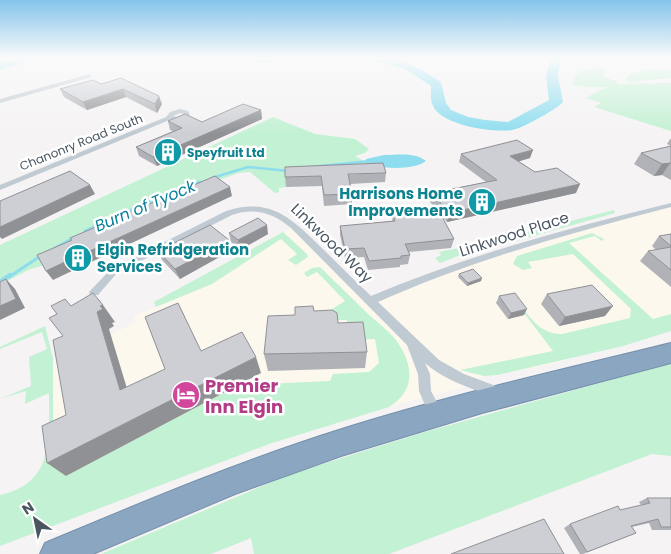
<svg xmlns="http://www.w3.org/2000/svg" width="671" height="554" font-family="Poppins,sans-serif">
<style>
.commercial{fill:#fdf8ee}
.green{fill:#c2f1d3}
.water{fill:#8eddef}
.lines{fill:none;stroke-linecap:round;stroke-linejoin:round}
.stream-far2{stroke:#8eddef;stroke-width:2.5}
.stream-far1{stroke:#8eddef;stroke-width:3}
.stream{stroke:#8eddef;stroke-width:4.5}
.river{fill:#8eddef;fill-rule:evenodd}
.highway-casing{stroke:#7591ad;stroke-width:2}
.street{fill:#c0cad2;fill-rule:evenodd}
.highway{fill:#8aa6c1;fill-rule:evenodd}
.wall{fill:#b0b2b7}
.shaded-wall{fill:#909195}
.building{fill:#cdcfd5;stroke:#909195}
.labels{text-anchor:middle;dominant-baseline:central;stroke-width:5;stroke-linejoin:round;paint-order:stroke}
.far-street-label{font-size:12px;fill:#495661;stroke:#fff}
.far-culture-label{font-size:12px;font-weight:bold;fill:#0d838f;stroke:#fff;text-anchor:start}
.culture-label{font-size:15px;font-weight:bold;fill:#0d838f;stroke:#fff;text-anchor:end}
.street-label{font-size:15px;fill:#495661;stroke:#fff}
.water-label{font-size:16px;font-style:italic;fill:#0a809c;stroke:#fff}
.near-hotel-label{font-size:18px;font-weight:bold;fill:#b23c85;stroke:#fff;text-anchor:start}
</style>
<rect width="100%" height="100%" fill="#f5f3f3"/>
<path class="commercial" d="M 671,205 L 671,331 L 538,367 L 484,376 L 475,384 L 389,407 L 269,444 L 66,520 L 53,427 L 53,359 L 136,323 L 134,316 L 156,307 L 154,302 L 294,226 L 370,301 L 496,253 Z"/>
<path class="green" d="M 602,68 L 607,72 L 602,76 L 618,82 L 617,84 L 671,83 L 671,131 L 594,107 L 601,103 L 585,98 L 607,87 L 587,87 L 573,85 C 574,82 573,79 575,77 C 579,69 594,68 602,68 Z
M 650,69 L 671,70 L 671,78 L 632,82 L 625,80 L 630,74 Z
M 273,117 L 315,134 L 355,139 L 369,149 L 365,153 L 355,156 L 369,164 L 386,170 L 287,175 L 286,187 L 279,188 L 279,192 L 275,193 L 250,172 L 238,173 L 214,182 L 44,265 L 28,270 L 0,285 L 0,245 Z
M 614,210 L 615,213 L 473,253 L 468,252 L 440,263 L 435,258 L 441,255 L 439,252 L 475,245 Z
M 283,232 L 307,254 L 308,257 L 296,265 L 288,260 L 297,254 L 281,239 L 212,284 L 156,307 L 154,302 Z
M 592,233 L 604,239 L 602,241 L 595,236 L 569,243 L 653,319 L 671,314 L 671,331 L 623,346 L 497,375 L 484,376 L 460,370 L 553,351 L 514,300 L 517,300 C 530,317 539,334 562,334 L 630,318 L 631,309 L 573,254 L 528,262 L 532,268 L 523,270 L 513,264 L 517,256 Z
M 320,267 C 335,282 350,296 365,311 C 375,321 390,331 398,343 C 414,367 415,391 389,407 L 269,444 L 0,546 L 0,495 C 55,483 49,438 49,393 L 25,404 L 26,391 L 0,399 L 31,386 L 29,357 L 47,349 L 42,332 L 0,349 L 0,347 L 45,326 L 53,359 L 53,427 L 66,476 L 229,390 L 231,394 L 257,380 L 264,384 L 330,381 L 333,374 L 369,372 L 379,363 L 375,339 L 348,340 L 347,320 L 333,320 L 332,309 L 345,301 L 317,272 L 307,277 L 304,273 L 312,268 Z
M 671,363 L 671,456 L 652,454 L 389,554 L 254,554 L 251,538 L 211,554 L 101,554 L 291,474 L 418,434 Z"/>
<path class="water" d="M 384,155 C 398,155 415,152 426,161 C 416,170 377,170 366,162 L 366,159 Z"/>
<g class="lines">
<path class="stream-far2" d="M 310,167 L 370,161
M 212,178 L 248,167 L 288,171
M 197,184 L 201,182"/>
<path class="stream-far1" d="M 85,231 L 164,195 L 200,182
M 55,248 L 75,237
M 9,277 L 42,255"/>
<path class="stream" d="M 0,282 L 10,275"/>
<path class="river" d="M 23,57 L 38,57 L 37,59 L 0,70 L 0,63 Z
M 242,57 L 284,57 C 275,65 255,62 243,59 Z
M 369,57 C 395,53 420,69 441,82 L 446,103 L 451,110 L 468,117 L 485,120 L 508,122 L 549,100 L 546,76 L 551,57 L 561,57 L 558,76 L 563,102 C 557,109 521,129 512,130 C 493,133 441,125 433,106 C 430,100 431,93 431,86 L 407,70 L 370,59 Z"/>
<defs>
<path id="highway" d="M 671,343 L 671,363 L 482,413 L 341,456 L 235,494 L 93,554 L 40,554 L 45,543 C 143,502 240,461 342,429 C 450,395 561,370 671,343 Z"/>
</defs>
<use href="#highway" class="highway-casing"/>
<path class="street" d="M 90,74 L 92,77 L 0,103 L 0,99 Z
M 180,109 L 188,111 L 190,115 L 178,121 L 172,119 L 0,190 L 0,185 L 166,117 L 170,112 ZM 180,113 L 184,114 L 177,117 L 173,116 Z
M 671,203 L 671,207 C 571,233 472,260 378,302 L 439,360 L 464,374 L 504,389 L 505,393 L 504,397 L 499,399 C 474,389 445,381 425,363 L 430,374 L 431,391 L 443,414 L 441,419 L 436,420 L 431,419 L 419,391 L 418,374 L 407,345 L 291,228 C 273,213 255,207 232,215 L 117,273 L 98,295 L 90,295 L 89,292 L 111,269 L 226,211 C 272,196 293,220 324,250 C 339,265 355,281 371,296 C 468,255 569,228 671,203 Z"/>
<use href="#highway" class="highway"/>
</g>
<path class="wall" d="M 121,78 L 162,104 L 157,113 L 126,97 L 87,110 L 64,97 L 60,89 L 101,84 Z
M 261,110 L 262,119 L 157,166 L 139,156 L 136,147 L 173,131 L 170,130 L 168,121 L 202,122 Z
M 671,138 L 671,146 L 667,144 Z
M 671,146 L 671,180 L 662,175 L 654,176 L 634,164 L 641,153 Z
M 461,154 L 530,158 L 518,161 L 535,172 L 576,193 L 447,222 L 441,215 L 454,239 L 451,248 L 409,252 L 410,255 L 408,264 L 400,265 L 400,267 L 368,270 L 364,257 L 345,258 L 340,235 L 340,226 L 392,221 L 393,215 L 438,211 L 430,202 L 432,193 L 486,182 L 459,162 Z
M 386,173 L 385,182 L 350,184 L 352,194 L 352,204 L 324,206 L 322,186 L 286,187 L 285,177 Z
M 229,233 L 268,234 L 240,250 L 231,242 Z
M 671,234 L 671,287 L 640,261 L 648,251 L 656,250 L 652,246 L 659,236 Z
M 229,240 L 232,250 L 180,279 L 162,260 L 158,251 Z
M 459,274 L 481,281 L 467,286 L 458,277 Z
M 547,294 L 605,316 L 559,326 L 541,304 Z
M 499,296 L 524,315 L 508,319 L 496,303 Z
M 314,311 L 338,323 L 367,352 L 365,368 L 268,371 L 264,354 L 295,315 Z
M 647,498 L 671,498 L 671,530 L 652,530 L 649,523 L 632,527 L 636,533 L 583,554 L 580,554 L 564,528 L 570,524 L 641,505 L 639,502 Z"/>
<path class="shaded-wall" d="M 123,89 L 126,97 L 87,110 L 83,102 Z
M 159,96 L 162,104 L 157,113 L 155,104 Z
M 261,110 L 262,119 L 157,166 L 153,157 Z
M 533,150 L 530,158 L 507,165 L 510,156 Z
M 670,163 L 662,175 L 654,176 L 662,164 Z
M 580,184 L 576,193 L 447,222 L 449,213 Z
M 90,185 L 95,194 L 2,239 L 0,237 L 0,227 Z
M 230,187 L 232,196 L 89,263 L 83,254 Z
M 267,225 L 268,234 L 240,250 L 238,240 Z
M 229,240 L 232,250 L 180,279 L 175,269 Z
M 81,251 L 87,260 L 77,265 L 74,270 L 53,280 L 46,271 L 71,256 Z
M 482,278 L 481,281 L 467,286 L 468,283 Z
M 6,279 L 15,289 L 25,308 L 0,320 L 0,306 Z
M 103,305 L 115,322 L 112,323 L 114,326 L 109,329 L 132,405 L 120,390 L 97,312 L 100,306 Z
M 613,306 L 605,316 L 559,326 L 565,317 Z
M 527,309 L 524,315 L 508,319 L 511,313 Z
M 256,357 L 261,373 L 66,476 L 47,463 Z"/>
<path class="building" d="M 121,78 L 159,96 L 155,104 L 123,89 L 83,102 L 60,89 L 93,80 L 101,84 Z
M 243,104 L 261,110 L 153,157 L 136,147 L 182,128 L 168,121 L 185,114 L 202,122 Z
M 517,140 L 533,150 L 510,156 L 535,172 L 557,168 L 580,184 L 449,213 L 432,193 L 497,180 L 461,154 Z
M 671,146 L 671,163 L 670,163 L 662,164 L 641,153 Z
M 383,163 L 386,173 L 348,174 L 352,194 L 324,195 L 321,176 L 285,177 L 285,167 Z
M 70,171 L 90,185 L 0,227 L 0,201 Z
M 215,176 L 230,187 L 83,254 L 81,251 L 71,256 L 67,261 L 46,271 L 37,255 L 72,240 L 70,238 Z
M 439,211 L 454,239 L 405,244 L 410,255 L 401,256 L 401,258 L 369,261 L 364,248 L 345,249 L 340,226 L 395,221 L 393,215 Z
M 258,218 L 267,225 L 238,240 L 229,233 Z
M 210,225 L 229,240 L 175,269 L 158,251 Z
M 671,234 L 671,246 L 659,236 Z
M 671,247 L 671,270 L 648,251 Z
M 473,269 L 482,278 L 468,283 L 459,274 Z
M 6,279 L 16,299 L 0,306 L 0,282 Z
M 592,285 L 613,306 L 565,317 L 547,294 Z
M 93,293 L 103,305 L 100,306 L 103,309 L 97,312 L 120,390 L 165,369 L 145,317 L 178,303 L 201,351 L 242,332 L 256,357 L 47,463 L 42,426 L 66,415 L 53,340 L 63,336 L 49,318 L 57,314 L 51,306 L 65,299 L 71,306 Z
M 515,293 L 527,309 L 511,313 L 499,296 Z
M 313,306 L 314,311 L 332,310 L 337,313 L 338,323 L 363,322 L 367,352 L 264,354 L 268,316 L 295,315 L 295,307 Z
M 647,498 L 671,498 L 671,527 L 661,527 L 658,519 L 631,526 L 636,533 L 587,552 L 570,524 L 618,506 L 620,510 L 650,503 Z
M 544,519 L 564,554 L 451,554 Z"/>
<linearGradient id="sky" x2="0" y2="1"><stop stop-color="#84c4eb"/><stop offset="0.43" stop-color="#fafafa"/><stop offset="1" stop-color="#fafafa" stop-opacity="0"/></linearGradient>
<rect width="671" height="134" fill="url(#sky)"/>
<defs>
<symbol id="building-disc" viewBox="-11 -11 22 22"><circle r="9.5" fill="#0f9aa8" stroke="#fff"/><path d="M-4-6H4V6H1V3H-1V6H-4ZM-2.5-4.3h1.7v1.8h-1.7ZM.8-4.3h1.7v1.8H.8ZM-2.5-1h1.7V.8h-1.7ZM.8-1h1.7V.8H.8Z" fill="#fff"/></symbol>
<symbol id="hotel-disc" viewBox="-11 -11 22 22"><circle r="9.5" fill="#d1479c" stroke="#fff"/><path d="M-6-4.5h1.5V1H6V5H4.5V3h-9V5H-6ZM-4 0a1.8 1.8 0 1 1 3.6 0ZM.5 0V-2.5h3Q6-2.5 6 0Z" fill="#fff"/></symbol>
</defs>
<g fill-rule="evenodd">
<use href="#building-disc" x="152" y="136" width="32" height="32"/>
<use href="#building-disc" x="466" y="186" width="32" height="32"/>
<use href="#building-disc" x="62" y="242" width="32" height="32"/>
<use href="#hotel-disc" x="170" y="379" width="32" height="32"/>
</g>
<g class="labels">
<g class="far-street-label">
<text transform="translate(81 142) rotate(-22)">Chanonry Road South</text>
</g>
<g class="far-culture-label">
<text x="187" y="152">Speyfruit Ltd</text>
</g>
<g class="culture-label">
<text x="463" y="193">Harrisons Home<tspan x="463" dy="17">Improvements</tspan></text>
<text x="97" y="249" text-anchor="start">Elgin Refridgeration<tspan x="97" dy="17">Services</tspan></text>
</g>
<g class="street-label">
<text transform="translate(514 234) rotate(-18)">Linkwood Place</text>
<text transform="translate(332 243) rotate(44)">Linkwood Way</text>
</g>
<g class="water-label">
<text transform="translate(145 206) rotate(-23)">Burn of Tyock</text>
</g>
<g class="near-hotel-label">
<text x="205" y="385">Premier<tspan x="205" dy="21">Inn Elgin</tspan></text>
</g>
</g>
<g transform="translate(35 519) rotate(327)" stroke="#ffffff" stroke-width="4" paint-order="stroke">
<path d="M0-4L9 19L0 12L-9 19Z" fill="#495661"/>
<text y="-8" font-size="14" font-weight="bold" text-anchor="middle" fill="#495661">N</text>
</g>
</svg>
